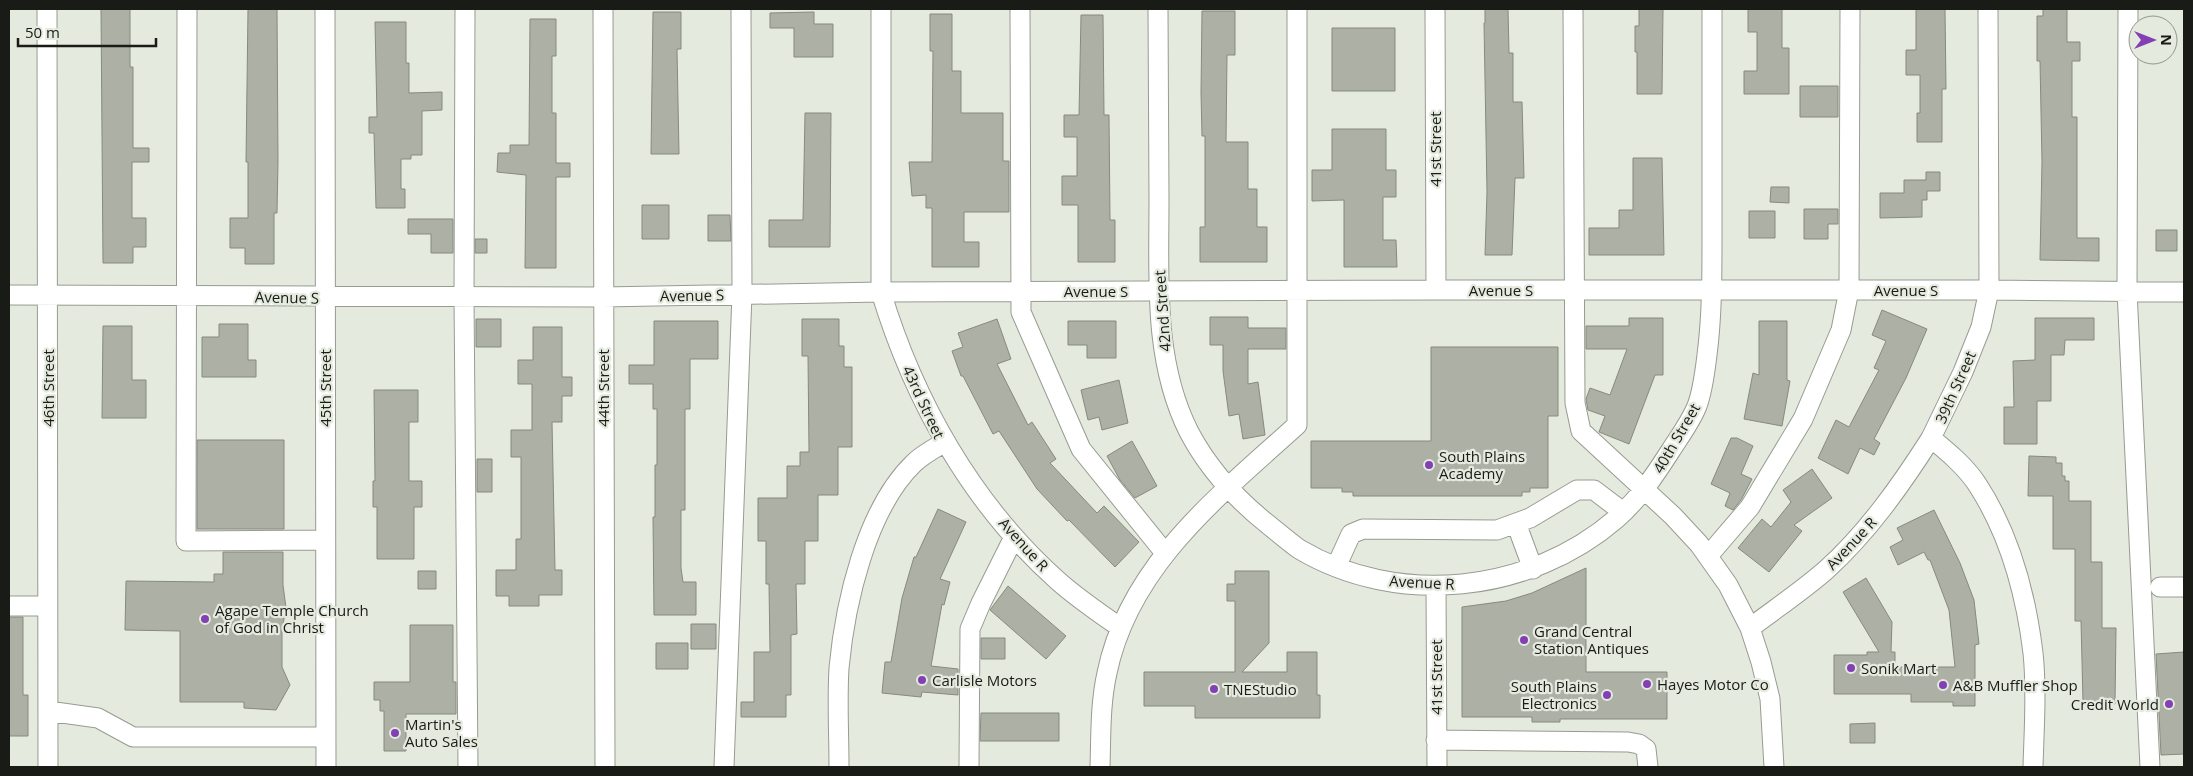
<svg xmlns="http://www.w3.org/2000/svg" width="2193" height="776" font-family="'Open Sans',sans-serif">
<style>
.building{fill:#acb0a5;stroke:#868a7f}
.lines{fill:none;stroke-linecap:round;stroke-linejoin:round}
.minor-casing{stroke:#979b90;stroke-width:21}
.minor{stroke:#fff;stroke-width:19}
.poi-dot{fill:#8340b5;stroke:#e5eade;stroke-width:2}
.labels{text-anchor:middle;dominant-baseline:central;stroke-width:4.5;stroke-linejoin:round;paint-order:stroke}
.street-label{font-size:15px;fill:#191b17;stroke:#e5eade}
.poi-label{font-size:15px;fill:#191b17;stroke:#e5eade;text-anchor:start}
</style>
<rect width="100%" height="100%" fill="#e5eade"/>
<path class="building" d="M 101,9 L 130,9 L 130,67 L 133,67 L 133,148 L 149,148 L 149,162 L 132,162 L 132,218 L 146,218 L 146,247 L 133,247 L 133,263 L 103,263 Z
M 248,9 L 277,9 L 278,162 L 277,213 L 274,213 L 274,264 L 245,264 L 245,248 L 230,248 L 230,218 L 248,218 L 248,162 L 246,162 Z
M 1485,9 L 1508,9 L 1509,53 L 1513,53 L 1513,102 L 1522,102 L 1524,178 L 1515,178 L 1512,255 L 1485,255 L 1487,192 L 1484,23 L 1485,23 Z
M 1639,9 L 1663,9 L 1662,94 L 1637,94 L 1637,52 L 1635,52 L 1635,26 L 1639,26 Z
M 1748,9 L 1782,9 L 1782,48 L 1789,48 L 1789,94 L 1744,94 L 1744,71 L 1757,71 L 1757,32 L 1748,32 Z
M 1916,9 L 1945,9 L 1946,89 L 1942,89 L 1942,142 L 1917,142 L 1917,113 L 1920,113 L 1920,75 L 1906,75 L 1906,50 L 1916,50 Z
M 2043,9 L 2067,9 L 2067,42 L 2080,42 L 2080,61 L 2072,61 L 2072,117 L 2077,117 L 2077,238 L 2099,238 L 2099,261 L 2040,260 L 2042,162 L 2040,61 L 2037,61 L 2037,16 L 2043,16 Z
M 1202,11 L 1235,11 L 1235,55 L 1227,55 L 1226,142 L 1248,142 L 1248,189 L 1257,189 L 1257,227 L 1267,227 L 1267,262 L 1200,262 L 1200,227 L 1205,227 L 1205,136 L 1202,136 L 1201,93 Z
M 653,12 L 681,12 L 681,49 L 677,49 L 679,154 L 651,154 Z
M 814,12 L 814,24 L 833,24 L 833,57 L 794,57 L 794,28 L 770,28 L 770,13 Z
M 930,14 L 952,14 L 952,71 L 961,71 L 961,113 L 1003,113 L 1003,161 L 1009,161 L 1009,212 L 964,212 L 964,242 L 979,242 L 979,267 L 932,267 L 932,208 L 926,208 L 926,195 L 912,196 L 909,162 L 932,162 L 933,51 L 930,51 Z
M 1081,15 L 1103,15 L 1104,115 L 1109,115 L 1110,220 L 1115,220 L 1115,262 L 1078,262 L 1078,205 L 1062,205 L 1062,176 L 1077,176 L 1077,137 L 1064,137 L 1064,115 L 1079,115 Z
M 530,19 L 556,19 L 556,56 L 552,56 L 552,113 L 556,113 L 556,163 L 570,163 L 570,177 L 556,177 L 556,268 L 525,268 L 526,175 L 497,172 L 498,153 L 510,153 L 510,145 L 529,145 Z
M 375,22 L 406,22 L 406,63 L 409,63 L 409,93 L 442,92 L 442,110 L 422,111 L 422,155 L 411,155 L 411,159 L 401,159 L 401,189 L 405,189 L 405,208 L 376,208 L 374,133 L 369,133 L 369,117 L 377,117 Z
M 1332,28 L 1395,28 L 1395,91 L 1332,91 Z
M 1800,86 L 1838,86 L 1838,117 L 1800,117 Z
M 805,113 L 831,113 L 830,247 L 769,247 L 769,220 L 803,220 Z
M 1332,129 L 1386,129 L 1386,170 L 1396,170 L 1396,197 L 1383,197 L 1383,240 L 1396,240 L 1397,267 L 1344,267 L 1344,200 L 1312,201 L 1312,170 L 1332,170 Z
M 1633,158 L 1662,158 L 1664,255 L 1589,255 L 1589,228 L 1619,228 L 1619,210 L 1633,210 Z
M 1926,172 L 1940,172 L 1940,191 L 1927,191 L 1927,200 L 1922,200 L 1922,217 L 1880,218 L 1880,193 L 1904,193 L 1904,180 L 1926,180 Z
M 1771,187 L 1789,187 L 1789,203 L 1770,202 Z
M 642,205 L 669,205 L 669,239 L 642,239 Z
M 1804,209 L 1838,209 L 1838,224 L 1828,224 L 1828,239 L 1804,239 Z
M 1749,211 L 1775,211 L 1775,238 L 1749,238 Z
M 708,215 L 730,215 L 731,241 L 708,241 Z
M 408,219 L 453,219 L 453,253 L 431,253 L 431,234 L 408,234 Z
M 2156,230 L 2177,230 L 2177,251 L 2156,251 Z
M 475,239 L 487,239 L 487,253 L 475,253 Z
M 1882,310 L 1927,329 L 1906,378 L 1874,439 L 1880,443 L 1874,455 L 1860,448 L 1848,474 L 1818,458 L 1836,420 L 1849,427 L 1879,370 L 1874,368 L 1886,341 L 1872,335 Z
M 1210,317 L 1248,317 L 1248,328 L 1286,328 L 1286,349 L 1248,349 L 1248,384 L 1258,382 L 1265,435 L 1243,439 L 1239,414 L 1229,416 L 1223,371 L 1223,345 L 1210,345 Z
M 1629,318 L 1663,318 L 1663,375 L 1655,375 L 1629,444 L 1599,432 L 1605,416 L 1588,410 L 1586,399 L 1590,388 L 1610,395 L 1627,349 L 1586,349 L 1586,326 L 1629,326 Z
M 2035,318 L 2094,318 L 2094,340 L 2065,340 L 2064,355 L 2051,355 L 2051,401 L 2037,401 L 2037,444 L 2004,444 L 2004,407 L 2014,407 L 2013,361 L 2035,360 Z
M 476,319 L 501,319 L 501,347 L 476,347 Z
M 802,319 L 839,319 L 839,346 L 844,346 L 844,367 L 852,367 L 852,447 L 838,447 L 838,495 L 818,495 L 818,541 L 805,541 L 805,584 L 796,584 L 797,634 L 791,635 L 791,695 L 786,695 L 786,717 L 741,717 L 741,702 L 754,702 L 754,652 L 770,652 L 769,584 L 766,584 L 766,541 L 758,541 L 758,498 L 787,498 L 787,466 L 800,466 L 800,452 L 809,452 L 808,356 L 802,356 Z
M 997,319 L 1011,359 L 997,364 L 1028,425 L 1032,422 L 1056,459 L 1050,463 L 1097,513 L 1104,506 L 1139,542 L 1115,567 L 1069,520 L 1067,521 L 1037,489 L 999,431 L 993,434 L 963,376 L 961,376 L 952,351 L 963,347 L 958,333 Z
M 654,321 L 718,321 L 718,359 L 690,359 L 690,409 L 685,409 L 685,510 L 681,510 L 681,568 L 683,582 L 696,582 L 696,615 L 654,615 L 653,517 L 655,517 L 655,465 L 657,465 L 657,409 L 653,409 L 653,384 L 629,384 L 629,365 L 654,365 Z
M 1068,321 L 1116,321 L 1116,358 L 1087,358 L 1087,345 L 1068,345 Z
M 1759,321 L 1787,321 L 1787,380 L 1790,381 L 1782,426 L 1744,419 L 1753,373 L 1759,375 Z
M 219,324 L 248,324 L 248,360 L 256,360 L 256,377 L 202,377 L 202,337 L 219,337 Z
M 103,326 L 132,326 L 132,380 L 146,380 L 146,418 L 102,418 Z
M 533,327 L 562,327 L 562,377 L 572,377 L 572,396 L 562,396 L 562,422 L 552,422 L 555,570 L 562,570 L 562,595 L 539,595 L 539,606 L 509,606 L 509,596 L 496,596 L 496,570 L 516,570 L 516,539 L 521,539 L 521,457 L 511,457 L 511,430 L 532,430 L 532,384 L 518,384 L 518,360 L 533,360 Z
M 1431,347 L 1558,347 L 1558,416 L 1548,416 L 1548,488 L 1530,488 L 1530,492 L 1522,492 L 1522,496 L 1353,496 L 1353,492 L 1342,492 L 1342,488 L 1311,488 L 1311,441 L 1431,441 Z
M 1119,380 L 1128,423 L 1102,430 L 1099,417 L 1088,420 L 1081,390 Z
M 374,390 L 418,390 L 418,422 L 409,422 L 409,481 L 422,481 L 422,507 L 414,507 L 414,559 L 377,559 L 377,507 L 373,507 L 373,481 L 375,481 Z
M 1731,438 L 1737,438 L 1753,446 L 1741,474 L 1752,479 L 1741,500 L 1733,510 L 1725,506 L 1730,493 L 1711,484 Z
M 197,440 L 284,440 L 284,529 L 197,529 Z
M 1132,441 L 1157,486 L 1135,498 L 1120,480 L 1107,456 Z
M 2029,456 L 2056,457 L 2056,463 L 2062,463 L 2062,476 L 2065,476 L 2065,481 L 2069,481 L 2069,501 L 2091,501 L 2091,562 L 2102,562 L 2102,628 L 2116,628 L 2115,704 L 2087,704 L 2087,702 L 2083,702 L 2081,621 L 2075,621 L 2075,549 L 2053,549 L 2053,496 L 2028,496 Z
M 477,459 L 492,459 L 492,492 L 477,492 Z
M 1812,469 L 1832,498 L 1794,525 L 1802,531 L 1769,572 L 1738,548 L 1762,519 L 1771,527 L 1791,502 L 1783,490 Z
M 938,509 L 966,522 L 940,579 L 950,582 L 944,605 L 942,604 L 931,666 L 958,669 L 958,695 L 922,692 L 921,697 L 882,693 L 885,662 L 891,662 L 902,598 L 914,557 L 916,557 Z
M 1934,510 L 1960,563 L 1974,600 L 1979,644 L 1975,645 L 1975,706 L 1953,706 L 1953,702 L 1911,702 L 1911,694 L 1834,694 L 1834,655 L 1867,655 L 1867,652 L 1879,652 L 1843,592 L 1866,578 L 1892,622 L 1891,652 L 1895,652 L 1895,667 L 1955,667 L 1949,610 L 1930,560 L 1928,560 L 1924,552 L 1898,565 L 1890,547 L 1903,540 L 1897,528 Z
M 223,552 L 283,552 L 283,585 L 286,608 L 282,630 L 282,667 L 290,685 L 276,710 L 244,708 L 244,702 L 180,702 L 180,631 L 125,630 L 126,581 L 214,582 L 214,574 L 223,574 Z
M 1586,568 L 1586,672 L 1667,672 L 1667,719 L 1560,719 L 1560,722 L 1532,722 L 1532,717 L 1462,717 L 1462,607 L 1506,601 L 1532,593 Z
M 418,571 L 436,571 L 436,589 L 418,589 Z
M 1235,571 L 1269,571 L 1269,643 L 1242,672 L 1287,672 L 1287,652 L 1317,652 L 1317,695 L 1320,695 L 1320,718 L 1195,718 L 1195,706 L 1144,706 L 1144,672 L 1235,672 L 1235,601 L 1227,601 L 1227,584 L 1235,584 Z
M 1008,586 L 1066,636 L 1046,659 L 990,610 Z
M 9,617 L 23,617 L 23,695 L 28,695 L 28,736 L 9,736 Z
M 691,624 L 716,624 L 716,649 L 691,649 Z
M 410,625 L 453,625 L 453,682 L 456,682 L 456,714 L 406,714 L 406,751 L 384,751 L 384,711 L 380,711 L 380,700 L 374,700 L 374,682 L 410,682 Z
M 981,638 L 1005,638 L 1005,659 L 981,659 Z
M 656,643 L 688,643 L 688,669 L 656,669 Z
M 2184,652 L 2184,754 L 2161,755 L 2156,654 Z
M 981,713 L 1059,713 L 1059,741 L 980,741 Z
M 1875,723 L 1875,743 L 1850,743 L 1850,724 Z"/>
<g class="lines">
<defs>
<path id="minor" d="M 47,9 L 48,767
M 187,9 L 186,541 L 325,540
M 325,9 L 326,767
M 465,9 L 464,297 L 468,767
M 603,9 L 605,767
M 881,9 L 881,292 C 914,401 972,504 1057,580 C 1077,598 1099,613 1121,628
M 1020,9 L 1021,312 L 1081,449 L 1165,553
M 1158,9 C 1158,73 1159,137 1159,201 C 1159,278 1153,361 1189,432 C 1209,470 1237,500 1270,526 C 1280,534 1289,542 1299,549 C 1398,608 1530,593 1616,519 C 1639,499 1655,475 1671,450 C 1680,436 1691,421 1697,406 C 1703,390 1705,371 1707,355 C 1712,316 1712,277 1712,237 C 1712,161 1712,85 1712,9
M 1435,9 L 1436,290
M 1573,9 L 1575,403 L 1581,431 L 1673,516 L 1699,544 L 1728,585 L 1750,628 L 1761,662 L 1770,699 L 1774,767
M 1988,9 L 1989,290 L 1981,327 L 1963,372 L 1931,438 C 1948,452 1965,466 1977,484 C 2009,533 2026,595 2033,653 C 2037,690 2034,730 2033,767
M 2128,9 L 2127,291 L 2150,767
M 9,295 L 603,297 L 881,292 L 1436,290 L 1989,290 L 2184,292
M 1516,523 L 1533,569
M 1708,556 L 1750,507 L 1803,419 L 1841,330 L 1849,290 L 1850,9
M 1336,567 L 1351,534 L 1363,529 L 1497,530 L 1530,518 L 1577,490 L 1594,490 L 1623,512
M 1436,586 L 1437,767
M 2160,587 L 2184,587
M 9,606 L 48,606
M 1750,628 C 1775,609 1802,591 1826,570 C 1868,532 1901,485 1931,438
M 48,711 L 98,718 L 133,737 L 326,737
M 1436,740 L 1628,742 L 1639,744 L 1646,749 L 1648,767
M 724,767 L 742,294 L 741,9
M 839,767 C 839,735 837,700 839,668 C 845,604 866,509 914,463 C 922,455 935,448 945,442
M 969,767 L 970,629 L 981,603 L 1014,537
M 1100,767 C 1101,736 1100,704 1107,673 C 1129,565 1220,495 1297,425 L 1297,9"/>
</defs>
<use href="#minor" class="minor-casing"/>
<use href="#minor" class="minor"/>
</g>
<g class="poi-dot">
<circle cx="1429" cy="465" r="5"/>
<circle cx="205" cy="619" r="5"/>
<circle cx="1524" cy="640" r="5"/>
<circle cx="1851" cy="668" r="5"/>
<circle cx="922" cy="680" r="5"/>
<circle cx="1647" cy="684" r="5"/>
<circle cx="1943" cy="685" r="5"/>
<circle cx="1214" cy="689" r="5"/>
<circle cx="1607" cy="695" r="5"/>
<circle cx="2169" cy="704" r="5"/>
<circle cx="395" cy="733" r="5"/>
</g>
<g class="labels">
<g class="street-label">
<text transform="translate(1435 149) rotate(-90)">41st Street</text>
<text x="1501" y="290">Avenue S</text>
<text x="1906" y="290">Avenue S</text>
<text x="1096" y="291">Avenue S</text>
<text transform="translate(692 295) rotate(-1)">Avenue S</text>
<text transform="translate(287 297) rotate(1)">Avenue S</text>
<text transform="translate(1162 311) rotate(-94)">42nd Street</text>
<text transform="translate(1955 387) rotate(-66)">39th Street</text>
<text transform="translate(48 388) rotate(-90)">46th Street</text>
<text transform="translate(325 388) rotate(-90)">45th Street</text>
<text transform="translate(603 388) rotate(-90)">44th Street</text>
<text transform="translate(924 402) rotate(65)">43rd Street</text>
<text transform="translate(1676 438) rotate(-60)">40th Street</text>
<text transform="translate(1851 543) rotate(-47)">Avenue R</text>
<text transform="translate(1024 544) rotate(48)">Avenue R</text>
<text transform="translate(1422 582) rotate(3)">Avenue R</text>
<text transform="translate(1436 677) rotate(-90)">41st Street</text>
</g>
<g class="poi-label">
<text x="1439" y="456">South Plains<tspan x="1439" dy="17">Academy</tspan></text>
<text x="215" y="610">Agape Temple Church<tspan x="215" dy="17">of God in Christ</tspan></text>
<text x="1534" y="631">Grand Central<tspan x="1534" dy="17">Station Antiques</tspan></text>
<text x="1861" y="668">Sonik Mart</text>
<text x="932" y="680">Carlisle Motors</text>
<text x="1657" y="684">Hayes Motor Co</text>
<text x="1953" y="685">A&amp;B Muffler Shop</text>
<text x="1597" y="686" text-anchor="end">South Plains<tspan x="1597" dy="17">Electronics</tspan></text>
<text x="1224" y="689">TNEStudio</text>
<text x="2159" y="704" text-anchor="end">Credit World</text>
<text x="405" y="724">Martin's<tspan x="405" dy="17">Auto Sales</tspan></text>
</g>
</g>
<rect width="2193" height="776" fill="none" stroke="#191b17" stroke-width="20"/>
<g transform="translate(2153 40) rotate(90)"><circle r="24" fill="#e5eade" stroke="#93978e"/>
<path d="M0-4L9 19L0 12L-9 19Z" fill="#8340b5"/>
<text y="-8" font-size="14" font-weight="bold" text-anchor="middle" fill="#191b17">N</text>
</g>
<path d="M18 38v8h138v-8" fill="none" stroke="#191b17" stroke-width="2.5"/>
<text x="25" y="38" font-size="15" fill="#191b17" stroke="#e5eade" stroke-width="4" paint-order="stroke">50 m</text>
</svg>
